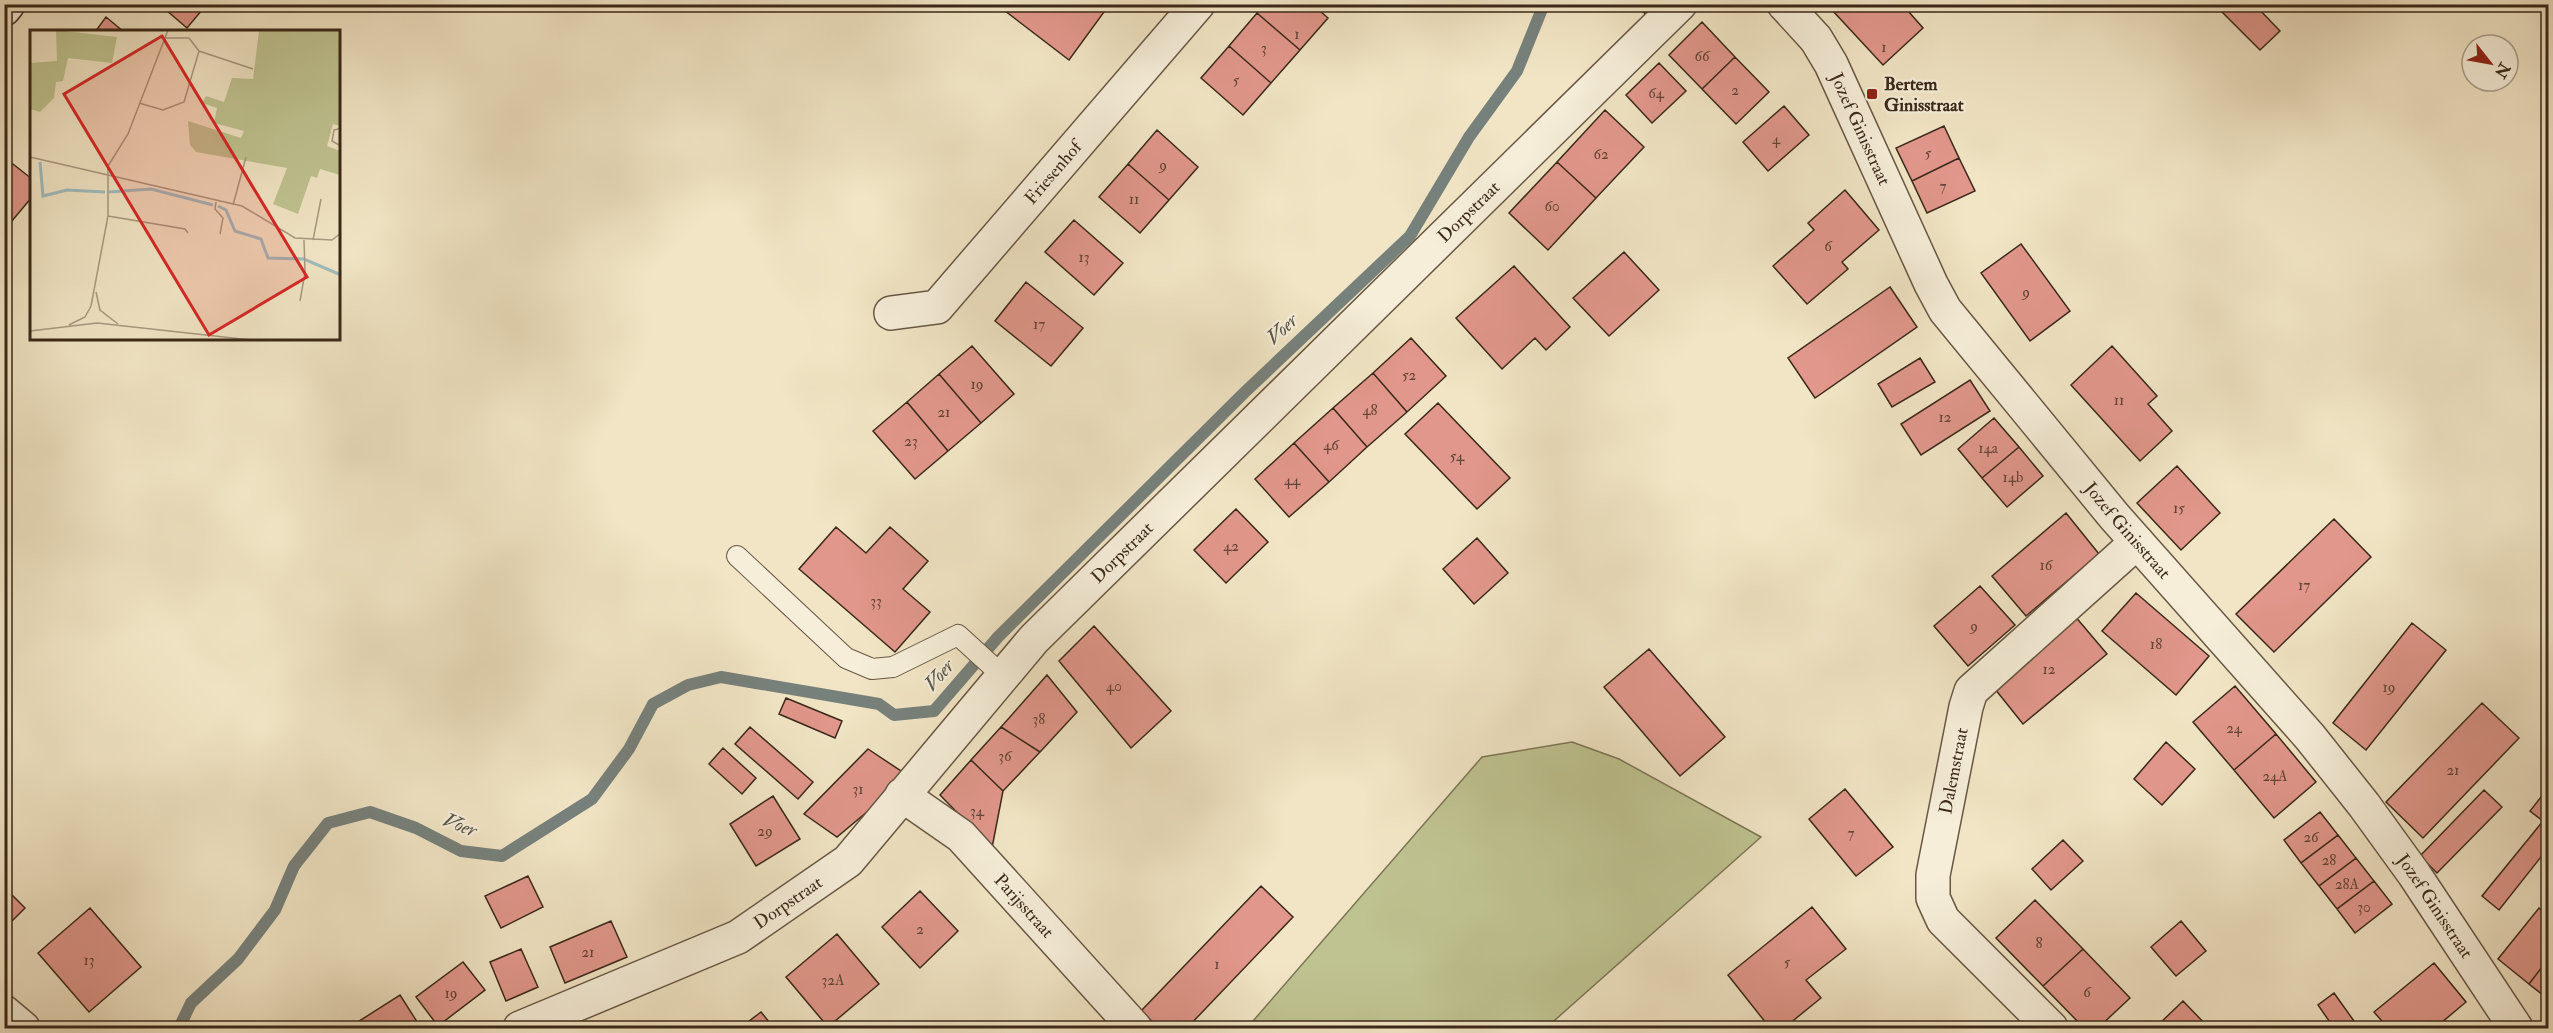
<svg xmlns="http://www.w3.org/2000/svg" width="2553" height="1033" font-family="'IM FELL Double Pica',serif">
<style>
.green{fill:#bfc391;stroke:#7c7655;stroke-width:1.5}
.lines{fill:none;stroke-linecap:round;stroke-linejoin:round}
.stream{stroke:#77817c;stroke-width:12}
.building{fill:#e1978b;stroke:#3a2819;stroke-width:1.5}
.lane-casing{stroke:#685744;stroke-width:22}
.street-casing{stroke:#685744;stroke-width:36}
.secondary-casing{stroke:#3a2819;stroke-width:36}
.lane{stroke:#f6eed9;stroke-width:20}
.street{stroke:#f6eed9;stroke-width:33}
.secondary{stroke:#f6eed9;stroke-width:33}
.poi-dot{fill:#8f2418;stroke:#f6eed9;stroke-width:2}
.labels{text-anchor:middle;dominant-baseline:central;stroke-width:4.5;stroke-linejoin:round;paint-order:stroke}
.number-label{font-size:15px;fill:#644436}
.poi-label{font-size:18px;font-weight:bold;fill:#3a2819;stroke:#f6eed9;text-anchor:start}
.street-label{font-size:18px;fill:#3a2819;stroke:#f6eed9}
.water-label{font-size:20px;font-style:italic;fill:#58544b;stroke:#f6eed9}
.inset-river{fill:none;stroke:#9fbcbe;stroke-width:3}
.inset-road{fill:none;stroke:#a89980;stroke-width:1.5}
.view{fill:#d62828;fill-opacity:0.15;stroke:#d62828;stroke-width:3}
.inset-edge{fill:none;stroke:#3a2819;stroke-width:3}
</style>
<rect width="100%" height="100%" fill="#f1e5c5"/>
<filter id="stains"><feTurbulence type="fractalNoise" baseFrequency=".00333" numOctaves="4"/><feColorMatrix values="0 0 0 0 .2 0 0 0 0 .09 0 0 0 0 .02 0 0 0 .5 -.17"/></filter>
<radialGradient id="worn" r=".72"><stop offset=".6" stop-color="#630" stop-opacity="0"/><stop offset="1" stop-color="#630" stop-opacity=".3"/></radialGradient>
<path class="green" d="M 1572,742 L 1619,759 L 1761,837 L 1546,1028 L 1247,1028 L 1482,757 Z"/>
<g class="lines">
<path class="stream" d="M 179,1028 L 191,1003 L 238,959 L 275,910 L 294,866 L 328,823 L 370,812 L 416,828 L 461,851 L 502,856 L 592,799 L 629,749 L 653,704 L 688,685 L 721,677 L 879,704 L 894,715 L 934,711 L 998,637 L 1245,392 L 1410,236 L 1469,137 L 1517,71 L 1544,4"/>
</g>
<path class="building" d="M 159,4 L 207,4 L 187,28 Z
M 996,4 L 1094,4 L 1104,12 L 1069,60 Z
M 1265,4 L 1312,4 L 1328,18 L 1300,50 L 1257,13 Z
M 1634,4 L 1659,4 L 1649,17 Z
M 1838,4 L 1902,4 L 1923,28 L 1883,65 L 1832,10 Z
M 2214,4 L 2254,4 L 2280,31 L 2260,50 Z
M 1257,13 L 1300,50 L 1271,83 L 1229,46 Z
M 106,17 L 124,32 L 95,32 Z
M 1702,22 L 1735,57 L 1702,89 L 1669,55 Z
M 1229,46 L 1271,83 L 1243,115 L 1201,78 Z
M 1735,57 L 1769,92 L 1736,124 L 1702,89 Z
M 1659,63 L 1686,91 L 1652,123 L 1626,95 Z
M 1784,106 L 1809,135 L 1768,171 L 1743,142 Z
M 1605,110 L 1644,147 L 1596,198 L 1557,162 Z
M 1944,126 L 1959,158 L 1912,181 L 1896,148 Z
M 1157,130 L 1198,167 L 1169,200 L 1128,164 Z
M 4,157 L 32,179 L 32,197 L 6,228 L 4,227 Z
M 1959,158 L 1975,191 L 1927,213 L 1912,181 Z
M 1557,162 L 1596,198 L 1548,250 L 1509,213 Z
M 1128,164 L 1169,200 L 1140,233 L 1099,197 Z
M 1845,190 L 1879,230 L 1842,262 L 1848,269 L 1807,304 L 1773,266 L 1814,230 L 1808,223 Z
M 1074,220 L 1123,263 L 1094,295 L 1045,252 Z
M 2021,244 L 2070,311 L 2030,341 L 1981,273 Z
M 1624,252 L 1659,290 L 1609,336 L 1573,298 Z
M 1514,266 L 1570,327 L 1546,350 L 1535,338 L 1502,369 L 1456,318 Z
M 1026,282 L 1083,328 L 1051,366 L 995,321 Z
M 1890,287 L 1917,327 L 1815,398 L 1788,358 Z
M 1411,338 L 1446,376 L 1407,412 L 1373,373 Z
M 972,346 L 1014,394 L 981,423 L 939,374 Z
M 2112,346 L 2157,396 L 2148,404 L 2172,431 L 2140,461 L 2071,385 Z
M 1920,358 L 1935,382 L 1892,407 L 1878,384 Z
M 1373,373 L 1407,412 L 1367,447 L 1333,408 Z
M 939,374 L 981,423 L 948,451 L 907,402 Z
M 1970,380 L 1990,411 L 1921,455 L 1901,424 Z
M 907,402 L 948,451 L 915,479 L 873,431 Z
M 1438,403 L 1510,478 L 1477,509 L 1405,434 Z
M 1333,408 L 1367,447 L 1329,482 L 1294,443 Z
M 1994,418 L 2019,447 L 1982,478 L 1958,449 Z
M 1294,443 L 1329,482 L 1289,517 L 1255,479 Z
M 2019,447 L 2043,476 L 2007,507 L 1982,478 Z
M 2177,466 L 2220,513 L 2181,550 L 2137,503 Z
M 1236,509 L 1268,542 L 1226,583 L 1194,550 Z
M 2066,513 L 2099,554 L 2026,616 L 1992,576 Z
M 2334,519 L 2371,557 L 2274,652 L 2236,614 Z
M 836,527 L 866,553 L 890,527 L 928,561 L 903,589 L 930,612 L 895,652 L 799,569 Z
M 1477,538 L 1508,573 L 1474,604 L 1443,569 Z
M 1980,586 L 2015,625 L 1968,666 L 1934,626 Z
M 2136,593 L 2209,656 L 2176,695 L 2102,631 Z
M 2074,615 L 2107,654 L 2023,724 L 1991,684 Z
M 2412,623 L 2446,650 L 2366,750 L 2333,723 Z
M 1094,626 L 1171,711 L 1131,748 L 1059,661 Z
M 1649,649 L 1725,737 L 1680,776 L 1604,687 Z
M 1047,675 L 1077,712 L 1040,752 L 1001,727 Z
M 2235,686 L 2276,734 L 2234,770 L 2193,722 Z
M 786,698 L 842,721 L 835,738 L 779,714 Z
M 2482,703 L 2519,738 L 2423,838 L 2386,802 Z
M 750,727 L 813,782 L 798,799 L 735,744 Z
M 1001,727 L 1040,752 L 1003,791 L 971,760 Z
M 2276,734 L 2316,782 L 2274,818 L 2234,770 Z
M 2166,742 L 2195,769 L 2162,805 L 2134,779 Z
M 723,748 L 756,778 L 742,794 L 709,764 Z
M 868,749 L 904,773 L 874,806 L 837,837 L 804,814 Z
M 971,760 L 1003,791 L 992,848 L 940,795 Z
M 2548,788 L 2548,848 L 2499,910 L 2482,896 L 2543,821 L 2530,811 Z
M 1845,789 L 1893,847 L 1856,876 L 1809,819 Z
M 2484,790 L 2502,807 L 2437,873 L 2420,856 Z
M 773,796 L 800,839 L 756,866 L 730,824 Z
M 2320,812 L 2338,835 L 2301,863 L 2284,840 Z
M 2338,835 L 2356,858 L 2319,886 L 2301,863 Z
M 2063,840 L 2083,861 L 2051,890 L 2032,869 Z
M 2356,858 L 2374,881 L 2337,909 L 2319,886 Z
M 528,876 L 543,907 L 501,928 L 485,896 Z
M 2374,881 L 2392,904 L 2355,933 L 2337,909 Z
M 1261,886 L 1293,917 L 1187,1028 L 1159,1028 L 1141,1011 Z
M 7,890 L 25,908 L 4,929 L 4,893 Z
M 920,891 L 958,931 L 920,968 L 882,927 Z
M 2035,900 L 2083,949 L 2043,986 L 1996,938 Z
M 1812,907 L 1846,949 L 1806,980 L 1821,998 L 1784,1028 L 1770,1028 L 1728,975 Z
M 90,908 L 141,967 L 89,1012 L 38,953 Z
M 2539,908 L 2548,916 L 2548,959 L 2529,984 L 2498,959 Z
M 611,921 L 627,957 L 565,983 L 550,947 Z
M 2181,921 L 2206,951 L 2176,976 L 2151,947 Z
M 837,934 L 879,984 L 828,1027 L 786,977 Z
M 521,949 L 538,987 L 506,1001 L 490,962 Z
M 2083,949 L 2130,998 L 2098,1028 L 2084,1028 L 2043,986 Z
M 2548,959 L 2548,999 L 2529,984 Z
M 463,962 L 485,990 L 438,1026 L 416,997 Z
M 2434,963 L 2466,1002 L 2435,1028 L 2388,1028 L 2374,1012 Z
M 2334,993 L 2359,1028 L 2334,1028 L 2318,1005 Z
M 400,995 L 421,1028 L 356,1028 L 353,1025 Z
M 2183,1001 L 2209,1028 L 2155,1028 Z
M 761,1012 L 774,1028 L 740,1028 Z"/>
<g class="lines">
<defs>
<path id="lane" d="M 737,556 L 846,658 L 872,669 L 893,667 L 958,635 L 1003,676"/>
<g id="street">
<path id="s1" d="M 1784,4 L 1816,39 L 1831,64 L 1931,284 L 1945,310 L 2114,516 L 2310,737 L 2364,805 L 2414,874 L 2516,1028"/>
<path id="s2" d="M 891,313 L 937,307 L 1198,4"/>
<path id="s3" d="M 902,795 L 961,836 L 1135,1028"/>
<path d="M 4,1012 L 23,1028"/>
<path id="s4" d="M 520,1028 L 738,937 L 848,861 L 1034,639 L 1680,4"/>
<path id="s5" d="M 2051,1028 L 1943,920 L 1933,898 L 1933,875 L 1966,707 L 1971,691 L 2137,542"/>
</g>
<path id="secondary" d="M 4,9 L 8,4"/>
</defs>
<use href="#lane" class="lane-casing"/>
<use href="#street" class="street-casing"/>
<use href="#secondary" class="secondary-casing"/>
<use href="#lane" class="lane"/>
<use href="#street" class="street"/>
<use href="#secondary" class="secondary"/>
</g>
<rect class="poi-dot" x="1866" y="88" width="12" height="12" rx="3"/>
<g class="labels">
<g class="number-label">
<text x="1297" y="34">1</text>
<text x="1884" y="47">1</text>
<text x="1264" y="48">3</text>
<text x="1702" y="56">66</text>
<text x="1236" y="80">5</text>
<text x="1735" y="90">2</text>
<text x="1656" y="93">64</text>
<text x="1776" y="139">4</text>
<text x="1928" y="153">5</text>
<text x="1601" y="154">62</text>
<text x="1163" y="165">9</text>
<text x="1943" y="186">7</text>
<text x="1134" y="199">11</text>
<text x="1552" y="206">60</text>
<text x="1828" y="246">6</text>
<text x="1084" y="257">13</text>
<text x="2026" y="292">9</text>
<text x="1039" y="324">17</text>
<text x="1409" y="375">52</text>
<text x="977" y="384">19</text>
<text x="2119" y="400">11</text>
<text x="1370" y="410">48</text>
<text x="944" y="412">21</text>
<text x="1945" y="417">12</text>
<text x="911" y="441">23</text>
<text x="1331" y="445">46</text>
<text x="1988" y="448">14a</text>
<text x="1457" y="456">54</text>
<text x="2013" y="477">14b</text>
<text x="1292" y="480">44</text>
<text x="2179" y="508">15</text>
<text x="1231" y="546">42</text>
<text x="2046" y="565">16</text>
<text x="2304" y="585">17</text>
<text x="876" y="601">33</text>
<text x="1974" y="626">9</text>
<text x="2156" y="644">18</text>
<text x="2049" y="669">12</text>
<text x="1114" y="686">40</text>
<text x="2389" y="687">19</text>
<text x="1039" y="719">38</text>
<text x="2234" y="728">24</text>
<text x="1005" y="756">36</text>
<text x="2453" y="770">21</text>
<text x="2275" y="776">24A</text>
<text x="858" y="789">31</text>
<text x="977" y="811">34</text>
<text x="765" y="831">29</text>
<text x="1851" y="833">7</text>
<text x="2311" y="837">26</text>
<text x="2329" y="860">28</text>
<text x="2347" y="884">28A</text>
<text x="2364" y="907">30</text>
<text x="920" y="929">2</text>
<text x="2039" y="943">8</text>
<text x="588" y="952">21</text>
<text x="89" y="960">13</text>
<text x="1787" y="962">5</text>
<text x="1217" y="964">1</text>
<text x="833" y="980">32A</text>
<text x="2087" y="992">6</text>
<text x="451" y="993">19</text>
</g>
<g class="poi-label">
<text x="1884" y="84">Bertem<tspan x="1884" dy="21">Ginisstraat</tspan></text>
</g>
<g class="street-label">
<text stroke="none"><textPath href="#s1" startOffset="148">Jozef Ginisstraat</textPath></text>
<text stroke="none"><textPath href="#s2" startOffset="224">Friesenhof</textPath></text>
<text stroke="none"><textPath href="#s4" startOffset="1269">Dorpstraat</textPath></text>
<text stroke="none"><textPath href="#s1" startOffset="634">Jozef Ginisstraat</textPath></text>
<text stroke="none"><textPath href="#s4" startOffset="783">Dorpstraat</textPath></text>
<text stroke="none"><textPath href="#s5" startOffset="306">Dalemstraat</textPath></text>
<text stroke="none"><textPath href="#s4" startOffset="297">Dorpstraat</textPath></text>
<text stroke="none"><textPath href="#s3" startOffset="166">Parijsstraat</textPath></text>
<text stroke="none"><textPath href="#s1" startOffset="1120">Jozef Ginisstraat</textPath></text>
</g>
<g class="water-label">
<text transform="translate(1282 329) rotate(-43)">Voer</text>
<text transform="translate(939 675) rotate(-49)">Voer</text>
<text transform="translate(460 825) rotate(21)">Voer</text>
</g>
</g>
<g transform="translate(30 30)">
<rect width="310" height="310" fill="#f1e5c5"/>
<path d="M 26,0 L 87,7 L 82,33 L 38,28 L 33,51 L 26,52 L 24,68 L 10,82 L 0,79 L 0,33 L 27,31 ZM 225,0 L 310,0 L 310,96 L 303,94 L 297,116 L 310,121 L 310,145 L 290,139 L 287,148 L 281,146 L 268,184 L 243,174 L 257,138 L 166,122 L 160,115 L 158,91 L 211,108 L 214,101 L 184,93 L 187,78 L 172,73 L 176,66 L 194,72 L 202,48 L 223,49 L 229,1 Z" fill="#bfc391"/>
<path class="inset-river" d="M 10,132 L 13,166 L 37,160 L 75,162M 79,162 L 121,159 L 183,175M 188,176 L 196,180 L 205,201 L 231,209 L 238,228 L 274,229 L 311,245"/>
<path class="inset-road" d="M 134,8 L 159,8 L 169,21 L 223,39M 109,73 L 133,80 L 154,72 L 169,21M 311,98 L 304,100 L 302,111 L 311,116M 0,127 L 212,176 L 265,208 L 302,210 L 311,203M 186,172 L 185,179 L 193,188 L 190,204M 203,175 L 216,127M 78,186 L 155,199 L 158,203M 283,210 L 291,169M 66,262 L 70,280 L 88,294M 270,271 L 275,243 L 274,210M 39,295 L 55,287 L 61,276 L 78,186 L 78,136 L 98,104 L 138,0M 0,301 L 67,293 L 221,310"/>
<path class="view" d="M 132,6 L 277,247 L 179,305 L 34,64 Z"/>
<rect width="310" height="310" class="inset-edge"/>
</g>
<rect width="2553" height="1033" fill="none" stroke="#f1e5c5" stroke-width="24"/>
<rect x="6" y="6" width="2541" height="1021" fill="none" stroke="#3a2819" stroke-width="3"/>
<rect x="12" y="12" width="2529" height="1009" fill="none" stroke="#3a2819" stroke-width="1.5"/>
<g transform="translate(2490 63) rotate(121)"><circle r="28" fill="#f6eed9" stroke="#ab9f8c" stroke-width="1.5"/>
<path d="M0-4.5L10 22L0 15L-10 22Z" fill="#8f2418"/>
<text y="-9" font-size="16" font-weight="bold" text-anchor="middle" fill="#3a2819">N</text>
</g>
<rect width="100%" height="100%" filter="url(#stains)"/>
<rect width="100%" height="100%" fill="url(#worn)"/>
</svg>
